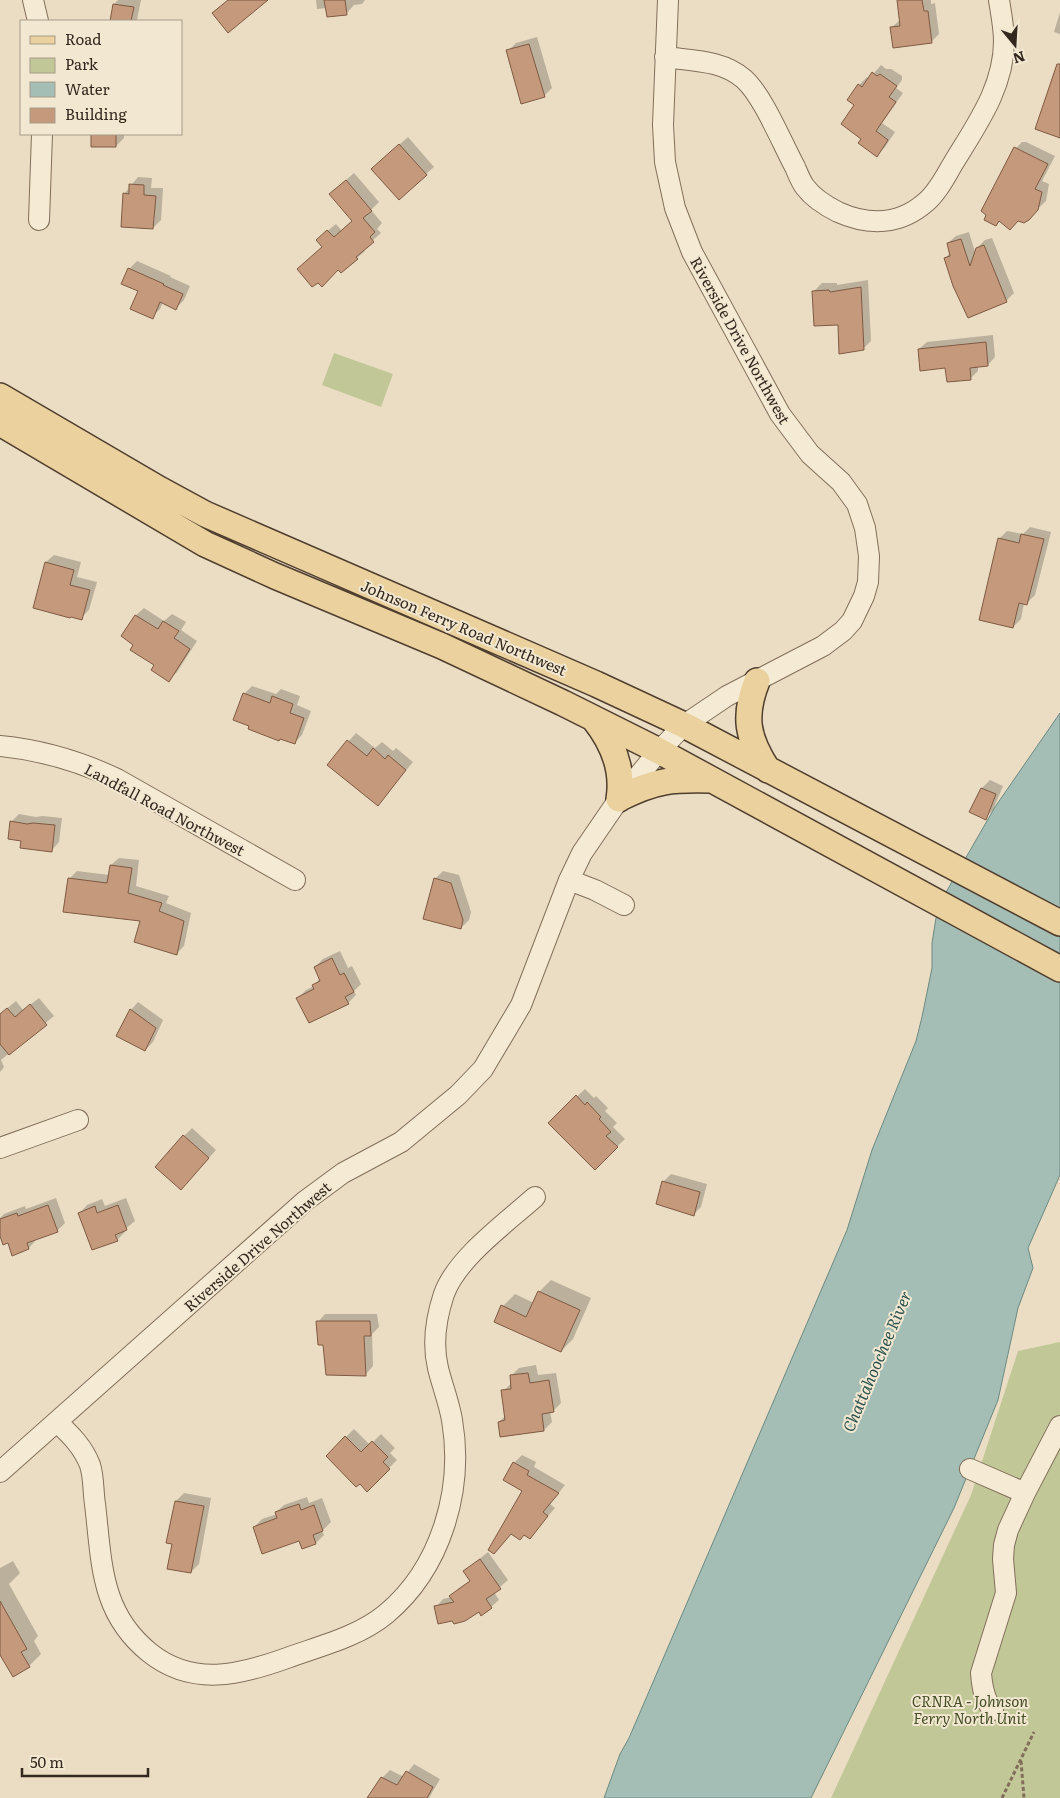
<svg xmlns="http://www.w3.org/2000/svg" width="1060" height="1798" font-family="Literata,serif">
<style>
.green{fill:#c2c798}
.water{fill:#a4bdb5;stroke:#6c8a82}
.shadow{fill:#0003}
.building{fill:#c5997b;stroke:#7f5a43}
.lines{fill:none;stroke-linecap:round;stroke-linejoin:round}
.minor-casing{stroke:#826f5b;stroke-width:22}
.major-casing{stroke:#503e2f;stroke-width:28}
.path{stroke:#826f5b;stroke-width:3;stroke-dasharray:4 2.5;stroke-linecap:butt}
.minor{stroke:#f5ebd5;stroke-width:20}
.major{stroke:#ead19d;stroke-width:25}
.labels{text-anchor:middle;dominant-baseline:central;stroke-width:4;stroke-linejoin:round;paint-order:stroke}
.street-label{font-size:15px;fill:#33281e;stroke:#f2e8d1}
.park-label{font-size:15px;font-style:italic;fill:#454e26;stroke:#f2e8d1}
.water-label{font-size:16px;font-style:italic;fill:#2e524f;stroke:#f2e8d1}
</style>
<rect width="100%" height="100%" fill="#eaddc3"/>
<path class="green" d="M 334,353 L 393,374 L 381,407 L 322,385 Z
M 1060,1342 L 1060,1798 L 831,1798 L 971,1495 L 1018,1351 Z"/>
<path class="water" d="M 1060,713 L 1060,1175 L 1028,1248 L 1033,1268 L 1018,1308 L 998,1400 L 954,1508 L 811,1798 L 604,1798 L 620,1754 L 629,1738 L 847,1230 L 872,1150 L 916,1041 L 922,1017 L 932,968 L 932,943 L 936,918 L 945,894 L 995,807 Z"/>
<path class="shadow" d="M 118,0 L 141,0 L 137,20 L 141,21 L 111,21 L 114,4 Z
M 316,0 L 365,0 L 362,4 L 354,5 L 346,14 L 327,8 L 317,9 Z
M 898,0 L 931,0 L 931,4 L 935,3 L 939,34 L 931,42 L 891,28 L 901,19 Z
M 1060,12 L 1060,34 L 1054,32 Z
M 537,37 L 552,88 L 544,96 L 508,51 L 516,43 Z
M 881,65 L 886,69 L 891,69 L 902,76 L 902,80 L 896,88 L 903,93 L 882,123 L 895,132 L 885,147 L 877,155 L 863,138 L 856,105 L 859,85 L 867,77 L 869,79 Z
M 92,134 L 124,134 L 124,138 L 116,146 L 92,146 Z
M 408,137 L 434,167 L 399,198 L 381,161 Z
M 1022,142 L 1026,142 L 1055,156 L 1042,181 L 1049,184 L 1046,201 L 1024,222 L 1018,220 L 1000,221 L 996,225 L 1014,150 Z
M 354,173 L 379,202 L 371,210 L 382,223 L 377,229 L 381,233 L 363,249 L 365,251 L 357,258 L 324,246 L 326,232 L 336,224 L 342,231 L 354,221 L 339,186 Z
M 138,177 L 152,178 L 151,188 L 163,188 L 161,220 L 153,228 L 124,194 Z
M 969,232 L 975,252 L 977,248 L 985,240 L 992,238 L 1014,293 L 1006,301 L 945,258 L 950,253 L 948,243 L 956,236 Z
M 137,261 L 171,276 L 170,277 L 190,286 L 184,300 L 176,308 L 163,302 L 160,309 L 152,317 L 129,269 Z
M 868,280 L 871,341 L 863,349 L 839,324 L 814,291 L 822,283 L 837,283 L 837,285 Z
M 993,335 L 995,357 L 988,365 L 978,366 L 978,371 L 970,379 L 947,367 L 919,349 L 927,342 Z
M 1030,527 L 1051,532 L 1035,595 L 1027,603 L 1024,603 L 1021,619 L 1013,627 L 999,539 L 1007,531 L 1023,534 Z
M 54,555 L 81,562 L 77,577 L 97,582 L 89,610 L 81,618 L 46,562 Z
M 144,608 L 164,621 L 172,614 L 186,622 L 181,630 L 197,641 L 177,672 L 169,680 L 135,644 L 122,636 L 136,615 Z
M 252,686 L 276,694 L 281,689 L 300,696 L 297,705 L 311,711 L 302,735 L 294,743 L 244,694 Z
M 356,733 L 375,748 L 382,742 L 393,751 L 396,748 L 413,762 L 385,796 L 329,764 Z
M 990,780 L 1003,786 L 993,810 L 985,818 L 971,812 L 982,788 Z
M 19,814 L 36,817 L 42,816 L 62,818 L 59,842 L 52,850 L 11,822 Z
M 119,858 L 139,860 L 136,886 L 169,896 L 166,903 L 191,913 L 184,946 L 176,954 L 141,920 L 69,879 L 77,871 L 109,875 L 111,865 Z
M 443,871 L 459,875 L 471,912 L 469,920 L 461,928 L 435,879 Z
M 340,951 L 348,968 L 352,966 L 361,984 L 354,991 L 356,995 L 348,1003 L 298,998 L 306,990 L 314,986 L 320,978 L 315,967 L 323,959 Z
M 39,998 L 54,1016 L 1,1060 L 4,1067 L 0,1072 L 0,1014 L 16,1001 L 23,1010 Z
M 138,1002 L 163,1020 L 153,1042 L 145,1050 L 131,1010 Z
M 585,1089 L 594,1098 L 596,1096 L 608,1108 L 605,1111 L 617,1123 L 613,1127 L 625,1139 L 595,1168 L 549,1123 Z
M 192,1128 L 216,1150 L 189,1180 L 184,1136 Z
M 671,1174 L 707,1184 L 701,1207 L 693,1215 L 663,1182 Z
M 56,1198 L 65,1223 L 57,1231 L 36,1238 L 36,1240 L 29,1248 L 8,1242 L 0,1233 L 0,1218 L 4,1214 L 25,1206 L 26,1209 Z
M 126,1198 L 135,1221 L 124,1230 L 125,1232 L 117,1240 L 80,1213 L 87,1205 L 102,1199 L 105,1206 Z
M 551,1280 L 591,1298 L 573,1339 L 561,1351 L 503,1306 L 515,1294 L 534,1303 L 539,1292 Z
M 325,1314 L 377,1314 L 379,1327 L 372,1334 L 373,1366 L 366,1374 L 324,1344 L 318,1322 Z
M 536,1365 L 538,1375 L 556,1373 L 561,1403 L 553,1411 L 550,1411 L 552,1422 L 544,1430 L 499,1422 L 506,1415 L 503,1391 L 512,1383 L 511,1376 L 519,1368 Z
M 354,1429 L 370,1445 L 381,1434 L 395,1448 L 390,1453 L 397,1460 L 367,1490 L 327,1456 Z
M 522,1455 L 536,1462 L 534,1467 L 565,1485 L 550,1504 L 555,1508 L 530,1537 L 524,1490 L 505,1480 L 514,1463 Z
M 184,1493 L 211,1498 L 199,1564 L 191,1572 L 173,1543 L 176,1501 Z
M 307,1497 L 309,1503 L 322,1498 L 331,1522 L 322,1531 L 324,1535 L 316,1543 L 303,1547 L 300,1540 L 254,1527 L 262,1519 L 277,1514 L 276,1512 L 284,1505 Z
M 488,1552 L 508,1580 L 494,1592 L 499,1600 L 491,1607 L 479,1610 L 436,1607 L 443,1599 L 452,1597 L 459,1588 L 471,1580 L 464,1571 Z
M 13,1561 L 20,1573 L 9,1584 L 38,1636 L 34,1641 L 41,1654 L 29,1666 L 0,1652 L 0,1568 Z
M 414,1764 L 440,1779 L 429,1798 L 370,1798 L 382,1778 L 390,1770 L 404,1777 Z"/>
<path class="building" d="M 228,0 L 268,0 L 228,33 L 212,13 Z
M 324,0 L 345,0 L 347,15 L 327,17 Z
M 897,0 L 922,0 L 924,11 L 928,11 L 932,43 L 893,48 L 890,27 L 900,26 Z
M 113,4 L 134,7 L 131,21 L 110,21 Z
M 529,44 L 545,97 L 521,104 L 506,50 Z
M 1057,64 L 1060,64 L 1060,138 L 1035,129 Z
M 872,72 L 877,76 L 880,74 L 897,86 L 889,97 L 896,102 L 876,131 L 888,140 L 877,157 L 858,143 L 861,139 L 841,124 L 854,105 L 847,100 L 858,84 L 862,87 Z
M 91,134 L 116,134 L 116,147 L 91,147 Z
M 399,144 L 427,175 L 399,200 L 371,169 Z
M 1014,147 L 1048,164 L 1035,189 L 1042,192 L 1038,210 L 1029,220 L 1024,223 L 1018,221 L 1010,230 L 999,221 L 996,226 L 984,220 L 986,215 L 981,211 Z
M 346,180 L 372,211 L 363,218 L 375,232 L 370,237 L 374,242 L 356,257 L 358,259 L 341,273 L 338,270 L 322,287 L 318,283 L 312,287 L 297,269 L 322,247 L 316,240 L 327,230 L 334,237 L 352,221 L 329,194 Z
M 129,184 L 144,185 L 144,195 L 156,196 L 153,229 L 121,227 L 123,193 L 129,194 Z
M 961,239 L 970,266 L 976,248 L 984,245 L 1007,302 L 968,318 L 953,286 L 944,258 L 950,256 L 947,243 Z
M 128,268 L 164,284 L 163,285 L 183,294 L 176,310 L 160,302 L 153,319 L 130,309 L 138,291 L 121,284 Z
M 861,287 L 864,350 L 839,354 L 838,325 L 814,326 L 812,291 L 829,290 L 830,292 Z
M 986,342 L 988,366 L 970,368 L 971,380 L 947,382 L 945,368 L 920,371 L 918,349 Z
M 1021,534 L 1044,539 L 1027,605 L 1019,603 L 1013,628 L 979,620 L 998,538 L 1019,543 Z
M 45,562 L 74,570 L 70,585 L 90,590 L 82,620 L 71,617 L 70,618 L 33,608 Z
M 135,615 L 158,629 L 163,621 L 179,631 L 174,638 L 190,649 L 169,682 L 151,670 L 154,665 L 130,650 L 133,645 L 121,636 Z
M 243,693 L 270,703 L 272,696 L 293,704 L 290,713 L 304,718 L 295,744 L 280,739 L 279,741 L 248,729 L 249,726 L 233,720 Z
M 347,740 L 367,756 L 373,748 L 385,759 L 388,755 L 406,770 L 378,806 L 327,765 Z
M 981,788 L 996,794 L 986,820 L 969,812 Z
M 10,821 L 27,824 L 33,823 L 55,825 L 52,852 L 20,848 L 21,841 L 8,839 Z
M 110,865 L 132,868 L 128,893 L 162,903 L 159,911 L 184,921 L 177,955 L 134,942 L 140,921 L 63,912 L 68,878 L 107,883 Z
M 434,878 L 451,883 L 463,920 L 461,929 L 423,919 Z
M 332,958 L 340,975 L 344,973 L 354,992 L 345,997 L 349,1004 L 309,1023 L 296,998 L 314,989 L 312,985 L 320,981 L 314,967 Z
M 30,1004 L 47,1025 L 9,1055 L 0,1044 L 0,1014 L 7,1008 L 15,1017 Z
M 130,1009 L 156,1028 L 145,1051 L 116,1036 Z
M 576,1095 L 585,1105 L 587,1102 L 601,1117 L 599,1119 L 611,1132 L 606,1136 L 618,1147 L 595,1170 L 548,1123 Z
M 183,1135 L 209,1158 L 181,1190 L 155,1167 Z
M 662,1181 L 700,1192 L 694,1216 L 656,1204 Z
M 48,1205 L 58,1232 L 27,1243 L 29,1249 L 12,1256 L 8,1243 L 3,1245 L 0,1236 L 0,1219 L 17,1213 L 18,1216 Z
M 118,1205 L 127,1230 L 115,1235 L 118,1241 L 92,1250 L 78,1213 L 95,1206 L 97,1213 Z
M 538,1291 L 580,1310 L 561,1352 L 494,1322 L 501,1305 L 526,1317 Z
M 316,1321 L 370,1321 L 371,1336 L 364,1336 L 366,1376 L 326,1375 L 323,1345 L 318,1345 Z
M 528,1373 L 530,1383 L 549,1380 L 554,1412 L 542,1414 L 544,1431 L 500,1437 L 498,1422 L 505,1420 L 501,1390 L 511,1389 L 510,1375 Z
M 345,1436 L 361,1452 L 372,1441 L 388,1457 L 383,1462 L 390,1469 L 367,1492 L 360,1484 L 356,1487 L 326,1456 Z
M 513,1462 L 529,1471 L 527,1475 L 559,1493 L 543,1512 L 548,1516 L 530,1539 L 524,1535 L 520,1540 L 511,1534 L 494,1554 L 488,1550 L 522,1491 L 503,1480 Z
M 175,1501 L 204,1506 L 191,1573 L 167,1569 L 172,1544 L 166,1543 Z
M 299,1504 L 301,1510 L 314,1505 L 323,1531 L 313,1535 L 316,1544 L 302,1549 L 299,1541 L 262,1554 L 253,1527 L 277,1518 L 275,1512 Z
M 480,1559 L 501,1589 L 486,1599 L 492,1608 L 481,1616 L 479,1612 L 465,1621 L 454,1624 L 452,1621 L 438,1624 L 434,1606 L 454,1602 L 449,1596 L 470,1581 L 463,1571 Z
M 0,1601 L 27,1649 L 21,1652 L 30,1667 L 13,1677 L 0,1655 Z
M 406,1771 L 433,1787 L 427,1798 L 367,1798 L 381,1777 L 397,1785 Z"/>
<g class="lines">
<defs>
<path id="minor" d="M 33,0 L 38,21
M 665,57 C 693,61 722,60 744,79 C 763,96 782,143 795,167 C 798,174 801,182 805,187 C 814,199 826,206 838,212 C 869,226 900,225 926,202 C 938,192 946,175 954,162 C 977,124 1004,87 1004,41 C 1004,28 1001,13 999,0
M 39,220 L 42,134
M 0,746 C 42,750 79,761 117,779 L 295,880
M 569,880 L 595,890 L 624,905
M 0,1148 L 78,1120
M 57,1422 C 71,1435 83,1447 90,1465 C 94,1477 93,1492 95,1504 C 102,1563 100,1613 150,1653 C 193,1687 240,1675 287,1658 C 320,1646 358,1637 386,1614 C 441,1568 464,1490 452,1420 C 449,1402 442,1385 438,1368 C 432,1343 436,1318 444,1294 C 457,1258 506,1223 535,1197
M 970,1469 L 1025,1493
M 0,1472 L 305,1201 L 343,1173 L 401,1142 L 458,1095 L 483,1069 L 521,1005 L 569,880 L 582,853 L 619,799 L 659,751 L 684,725 L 727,696 L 823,646 L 843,631 L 852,621 L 864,596 L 868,582 L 869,556 L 865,528 L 857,504 L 841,482 L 810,454 L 780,414 L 692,252 L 675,208 L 665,162 L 663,125 L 668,0
M 993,1710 C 984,1700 982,1686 981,1673 L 1006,1593 L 1003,1559 L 1004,1545 L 1008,1530 L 1025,1493 L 1060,1426"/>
<path id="major" d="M 0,396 L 159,489 L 205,514 L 596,684 L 684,725 L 1060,923
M 0,423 L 205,544 L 275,576 L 442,646 L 563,703 L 659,751 L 1060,969
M 757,681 C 743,716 747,738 768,770
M 594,719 C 613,743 624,769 619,799
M 620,798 C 656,780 672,779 711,780"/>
</defs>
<use href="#minor" class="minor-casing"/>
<use href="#major" class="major-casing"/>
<path class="path" d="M 1021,1761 L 1024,1798
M 1002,1798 L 1034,1732"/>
<use href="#minor" class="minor"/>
<use href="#major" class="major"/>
</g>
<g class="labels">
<g class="street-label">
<text transform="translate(741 340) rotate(61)">Riverside Drive Northwest</text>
<text transform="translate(464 627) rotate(23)">Johnson Ferry Road Northwest</text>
<text transform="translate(165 809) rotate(28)">Landfall Road Northwest</text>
<text transform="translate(257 1246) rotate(-41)">Riverside Drive Northwest</text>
</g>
<g class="park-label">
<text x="970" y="1700">CRNRA - Johnson<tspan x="970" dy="17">Ferry North Unit</tspan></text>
</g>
<g class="water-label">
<text transform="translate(876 1361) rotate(-67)">Chattahoochee River</text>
</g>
</g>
<rect x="20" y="20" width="162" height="115" fill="#f2e8d1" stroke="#a69b89"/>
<rect x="30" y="36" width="25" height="8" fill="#ead19d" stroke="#a69b89"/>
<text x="65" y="45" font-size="15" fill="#33281e">Road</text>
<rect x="30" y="58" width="25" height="15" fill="#c2c798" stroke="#a69b89"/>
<text x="65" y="70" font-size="15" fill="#33281e">Park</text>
<rect x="30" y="82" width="25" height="15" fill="#a4bdb5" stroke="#a69b89"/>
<text x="65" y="95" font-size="15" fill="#33281e">Water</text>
<rect x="30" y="108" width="25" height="15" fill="#c5997b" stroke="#a69b89"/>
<text x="65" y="120" font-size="15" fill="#33281e">Building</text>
<g transform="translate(1015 45) rotate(162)" stroke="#f2e8d1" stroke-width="4" paint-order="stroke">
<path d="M0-4L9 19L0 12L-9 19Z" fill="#33281e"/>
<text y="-8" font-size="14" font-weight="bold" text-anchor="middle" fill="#33281e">N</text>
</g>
<path d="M22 1768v8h126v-8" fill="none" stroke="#33281e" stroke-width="2.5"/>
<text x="30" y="1768" font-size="15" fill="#33281e" stroke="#f2e8d1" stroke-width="4" paint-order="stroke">50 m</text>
</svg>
